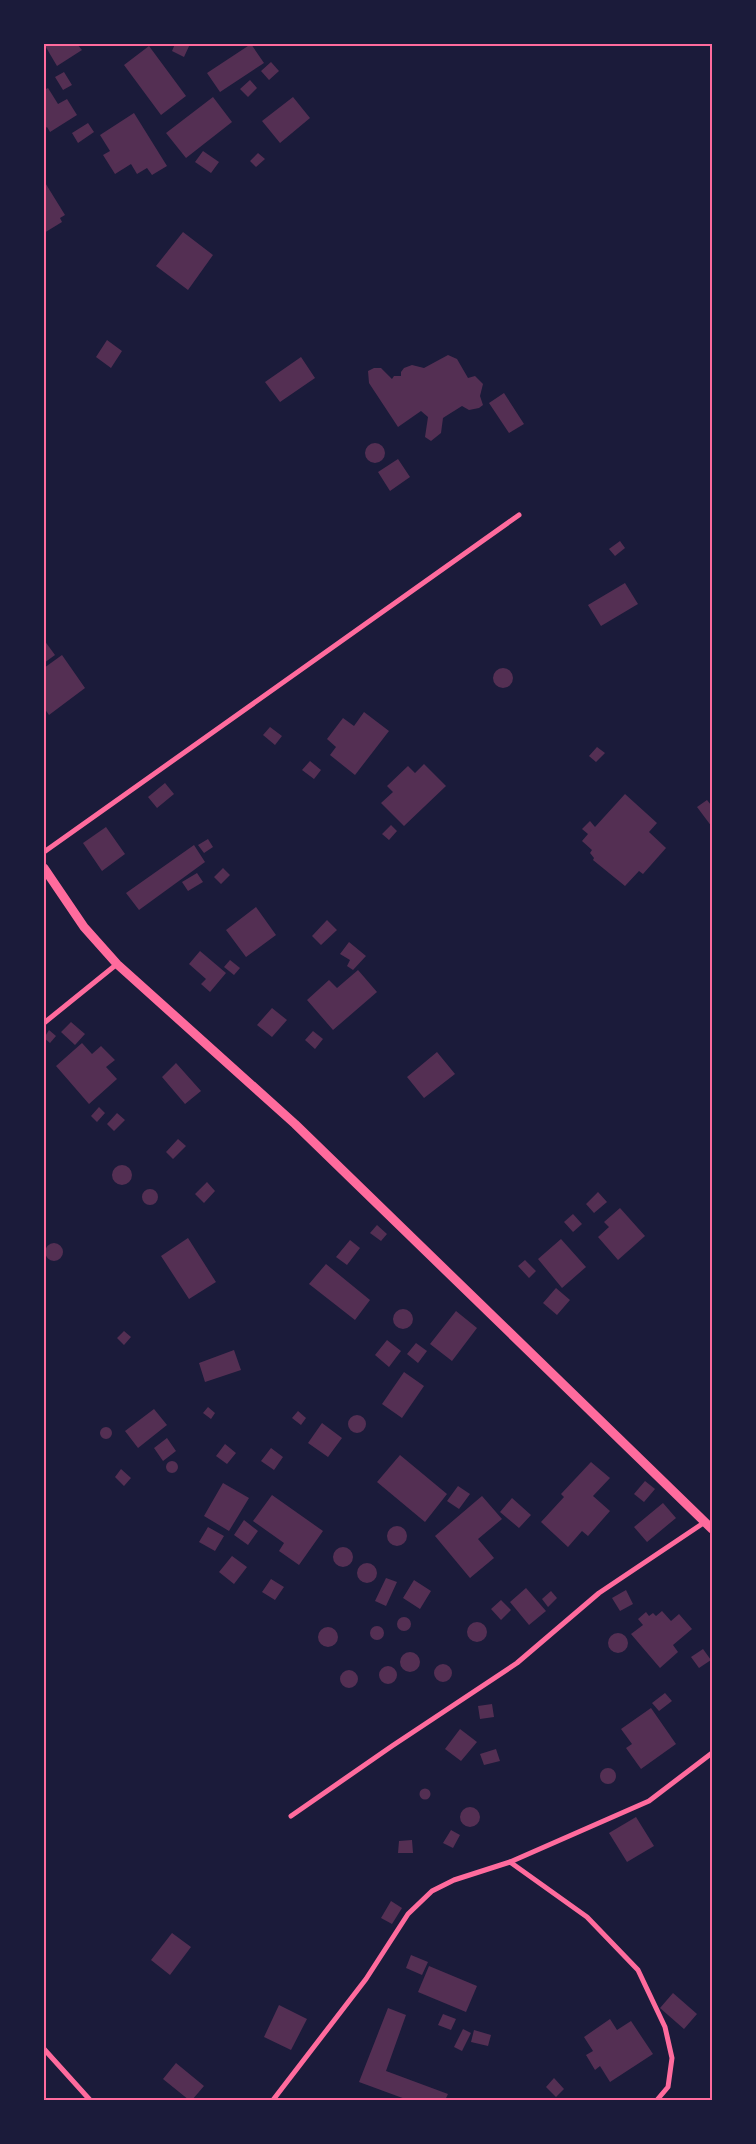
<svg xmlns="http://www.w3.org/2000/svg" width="756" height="2144" font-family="'Exo 2',sans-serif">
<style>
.building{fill:#542f53}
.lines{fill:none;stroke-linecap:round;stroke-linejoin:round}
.minor{stroke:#ff6b9d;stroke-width:5}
.tertiary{stroke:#ff6b9d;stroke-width:9}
.neatline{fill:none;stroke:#ff6b9d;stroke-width:2}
</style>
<rect width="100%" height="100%" fill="#1b1b3a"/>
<path class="building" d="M 44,44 L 77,44 L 82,50 L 57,66 Z
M 175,44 L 190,44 L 184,57 L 172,51 Z
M 251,44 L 264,63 L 220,92 L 207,73 Z
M 149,46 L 186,96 L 161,115 L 124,65 Z
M 271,62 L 279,71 L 269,80 L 261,71 Z
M 64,72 L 72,85 L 63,90 L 55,77 Z
M 250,80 L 257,88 L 248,97 L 240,89 Z
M 48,88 L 58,104 L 67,99 L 77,115 L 50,132 L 47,127 L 44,129 L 44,90 Z
M 213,97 L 232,122 L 186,158 L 166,133 Z
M 293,97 L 310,118 L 280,143 L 262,121 Z
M 134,113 L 167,166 L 152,175 L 147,168 L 137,174 L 131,164 L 115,174 L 103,155 L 110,151 L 100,135 Z
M 88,123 L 94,132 L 78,143 L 72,133 Z
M 203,151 L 219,162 L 211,173 L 195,162 Z
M 258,153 L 265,159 L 256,167 L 250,161 Z
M 44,181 L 65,215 L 60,218 L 62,222 L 44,233 Z
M 183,232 L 213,255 L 188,290 L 156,266 Z
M 107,340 L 122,351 L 111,368 L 96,357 Z
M 448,355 L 457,359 L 468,378 L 475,376 L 483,384 L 480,396 L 483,405 L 479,408 L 469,410 L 462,406 L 446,416 L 443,418 L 441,433 L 431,441 L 425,437 L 428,417 L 421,411 L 398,427 L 369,383 L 368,371 L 374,368 L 381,368 L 392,379 L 394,376 L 401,376 L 401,372 L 404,368 L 412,365 L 424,368 Z
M 301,357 L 315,378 L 280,402 L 265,382 Z
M 504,393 L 524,424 L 509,433 L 489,403 Z
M365 453a10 10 0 1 1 20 0a10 10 0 1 1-20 0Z
M 398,459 L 410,477 L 390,491 L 378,472 Z
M 620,541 L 625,548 L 615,556 L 609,549 Z
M 625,583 L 638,604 L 601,626 L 588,605 Z
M 44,640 L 55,655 L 44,663 Z
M 62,655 L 85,688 L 49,715 L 44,708 L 44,668 Z
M493 678a10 10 0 1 1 20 0a10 10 0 1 1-20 0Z
M 364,712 L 389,731 L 355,775 L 330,755 L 336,747 L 327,739 L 343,718 L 354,726 Z
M 270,727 L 282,736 L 275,745 L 263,735 Z
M 597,747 L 605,753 L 596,762 L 589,756 Z
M 310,761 L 321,770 L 314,779 L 302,770 Z
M 424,764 L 446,786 L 404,826 L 381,803 L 393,792 L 387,786 L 408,766 L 415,773 Z
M 165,783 L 174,794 L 157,808 L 148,797 Z
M 625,794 L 657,823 L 649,832 L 666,848 L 643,874 L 639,871 L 625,886 L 593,860 L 594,858 L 590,853 L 592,850 L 582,841 L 588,834 L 582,829 L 590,821 L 595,827 Z
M 707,800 L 711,805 L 712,804 L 712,827 L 697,807 Z
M 391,825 L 397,831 L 389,840 L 382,834 Z
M 106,827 L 125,854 L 102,871 L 83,843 Z
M 208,839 L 213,847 L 204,853 L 198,845 Z
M 194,845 L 205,862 L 139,910 L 126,893 Z
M 223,868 L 230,875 L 221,884 L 214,877 Z
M 197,873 L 203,882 L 188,891 L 182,882 Z
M 256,907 L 276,935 L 246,957 L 226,930 Z
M 327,920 L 337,930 L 321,945 L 312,936 Z
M 349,942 L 366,956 L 353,970 L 347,966 L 350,960 L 340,954 Z
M 200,951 L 226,973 L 210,992 L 201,984 L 206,979 L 189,964 Z
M 230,960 L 240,968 L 234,975 L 224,967 Z
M 358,970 L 377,992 L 333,1030 L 307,1000 L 329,980 L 337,988 Z
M 272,1008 L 287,1020 L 272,1037 L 257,1025 Z
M 71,1022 L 85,1034 L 75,1045 L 61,1032 Z
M 49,1030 L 56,1036 L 50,1043 L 44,1038 Z
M 313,1031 L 323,1039 L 315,1049 L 305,1040 Z
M 82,1043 L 92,1054 L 101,1046 L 115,1060 L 106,1067 L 117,1079 L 89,1104 L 56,1066 Z
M 437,1052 L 455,1074 L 424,1098 L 407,1077 Z
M 176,1063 L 201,1091 L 185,1104 L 162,1077 Z
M 99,1107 L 105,1113 L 97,1122 L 91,1116 Z
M 117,1113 L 125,1120 L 114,1131 L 107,1124 Z
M 178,1139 L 186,1146 L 173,1159 L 166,1152 Z
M112 1175a10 10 0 1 1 20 0a10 10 0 1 1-20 0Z
M 207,1182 L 215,1191 L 204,1203 L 195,1194 Z
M142 1197a8 8 0 1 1 16 0a8 8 0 1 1-16 0Z
M 598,1192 L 607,1202 L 594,1213 L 586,1204 Z
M 620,1208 L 645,1236 L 618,1260 L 598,1237 L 609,1227 L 604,1222 Z
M 573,1214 L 582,1224 L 573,1232 L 564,1222 Z
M 377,1225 L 387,1234 L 381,1241 L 370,1233 Z
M 188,1238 L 216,1282 L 189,1299 L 161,1256 Z
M 561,1239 L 586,1267 L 562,1288 L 538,1259 Z
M 350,1240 L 360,1248 L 347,1265 L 336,1257 Z
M45 1252a9 9 0 1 1 18 0a9 9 0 1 1-18 0Z
M 525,1260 L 536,1271 L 529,1278 L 518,1266 Z
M 326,1264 L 370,1300 L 355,1320 L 309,1284 Z
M 556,1288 L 570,1300 L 557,1315 L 543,1303 Z
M393 1319a10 10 0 1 1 20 0a10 10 0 1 1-20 0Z
M 456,1311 L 477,1328 L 452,1361 L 430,1344 Z
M 124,1331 L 131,1337 L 124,1345 L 117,1338 Z
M 387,1340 L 401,1351 L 389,1367 L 375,1355 Z
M 416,1343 L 427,1351 L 418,1363 L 407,1354 Z
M 234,1350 L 241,1370 L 205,1382 L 199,1363 Z
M 404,1372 L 424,1386 L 402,1418 L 382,1404 Z
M 208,1407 L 215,1413 L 211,1419 L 203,1413 Z
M 154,1409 L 167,1425 L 138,1448 L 125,1431 Z
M 298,1411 L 306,1418 L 301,1425 L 292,1418 Z
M348 1424a9 9 0 1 1 18 0a9 9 0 1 1-18 0Z
M 322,1423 L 342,1438 L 328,1457 L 308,1443 Z
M100 1433a6 6 0 1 1 12 0a6 6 0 1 1-12 0Z
M 167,1438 L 176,1451 L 163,1461 L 154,1448 Z
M 225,1444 L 236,1453 L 227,1464 L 216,1456 Z
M 271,1448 L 283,1457 L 274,1470 L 261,1461 Z
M 400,1455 L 447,1494 L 425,1522 L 377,1482 Z
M166 1467a6 6 0 1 1 12 0a6 6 0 1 1-12 0Z
M 591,1462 L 610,1478 L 593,1496 L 610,1511 L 588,1536 L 582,1531 L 568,1547 L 541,1522 L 564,1497 L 561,1494 Z
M 121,1469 L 131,1478 L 124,1486 L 115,1477 Z
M 645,1481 L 655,1489 L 644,1502 L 634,1494 Z
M 223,1483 L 249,1498 L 229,1531 L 204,1516 Z
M 458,1486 L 470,1494 L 459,1509 L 447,1501 Z
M 272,1495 L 323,1531 L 299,1565 L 279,1551 L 284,1543 L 253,1521 Z
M 482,1496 L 502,1519 L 478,1539 L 494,1558 L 470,1578 L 435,1536 Z
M 512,1498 L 531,1515 L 519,1528 L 500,1512 Z
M 663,1503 L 676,1518 L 647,1542 L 634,1527 Z
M 244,1520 L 258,1531 L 248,1545 L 234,1535 Z
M387 1536a10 10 0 1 1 20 0a10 10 0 1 1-20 0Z
M 208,1527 L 224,1536 L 215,1551 L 199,1542 Z
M333 1557a10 10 0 1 1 20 0a10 10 0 1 1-20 0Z
M 232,1556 L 247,1567 L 234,1584 L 219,1572 Z
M357 1573a10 10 0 1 1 20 0a10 10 0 1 1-20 0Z
M 386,1578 L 397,1582 L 386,1606 L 375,1601 Z
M 271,1579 L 284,1587 L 275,1600 L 262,1592 Z
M 414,1580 L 431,1591 L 420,1609 L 403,1598 Z
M 526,1588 L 546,1611 L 529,1625 L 510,1602 Z
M 626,1590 L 633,1604 L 620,1611 L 612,1598 Z
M 551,1591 L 557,1598 L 548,1607 L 542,1599 Z
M 501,1600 L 511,1610 L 501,1620 L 491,1609 Z
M 662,1611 L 671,1621 L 679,1614 L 692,1629 L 673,1645 L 678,1652 L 660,1668 L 631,1634 L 643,1625 L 638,1619 L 646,1612 L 649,1616 L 653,1613 L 656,1616 Z
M397 1624a7 7 0 1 1 14 0a7 7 0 1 1-14 0Z
M467 1632a10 10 0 1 1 20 0a10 10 0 1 1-20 0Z
M370 1633a7 7 0 1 1 14 0a7 7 0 1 1-14 0Z
M318 1637a10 10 0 1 1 20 0a10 10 0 1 1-20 0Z
M608 1643a10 10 0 1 1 20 0a10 10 0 1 1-20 0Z
M 703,1649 L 711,1660 L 699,1668 L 691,1657 Z
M400 1662a10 10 0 1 1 20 0a10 10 0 1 1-20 0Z
M434 1673a9 9 0 1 1 18 0a9 9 0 1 1-18 0Z
M379 1675a9 9 0 1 1 18 0a9 9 0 1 1-18 0Z
M340 1679a9 9 0 1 1 18 0a9 9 0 1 1-18 0Z
M 665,1693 L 672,1701 L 659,1711 L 652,1703 Z
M 492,1704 L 494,1717 L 480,1719 L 478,1706 Z
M 651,1708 L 676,1744 L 641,1769 L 626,1748 L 632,1744 L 621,1729 Z
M 460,1729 L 477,1742 L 461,1761 L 445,1749 Z
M 496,1749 L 500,1761 L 484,1765 L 480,1754 Z
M600 1776a8 8 0 1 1 16 0a8 8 0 1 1-16 0Z
M419.5 1794a5.5 5.5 0 1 1 11 0a5.5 5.5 0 1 1-11 0Z
M460 1817a10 10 0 1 1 20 0a10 10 0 1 1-20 0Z
M 636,1817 L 654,1846 L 627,1862 L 609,1833 Z
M 451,1830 L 460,1835 L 453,1848 L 443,1843 Z
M 412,1840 L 413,1853 L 398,1853 L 399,1841 Z
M 391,1901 L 402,1908 L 392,1924 L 381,1918 Z
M 172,1933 L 191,1947 L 170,1975 L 151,1960 Z
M 411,1955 L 428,1962 L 422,1975 L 406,1968 Z
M 429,1966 L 477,1986 L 466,2012 L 418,1992 Z
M 673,1993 L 697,2014 L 684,2029 L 660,2008 Z
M 279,2005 L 307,2019 L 291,2050 L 264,2037 Z
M 388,2008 L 406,2015 L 386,2071 L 448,2094 L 445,2100 L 408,2100 L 359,2082 Z
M 443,2014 L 456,2019 L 451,2030 L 438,2025 Z
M 610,2019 L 617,2030 L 631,2021 L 653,2054 L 610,2082 L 600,2066 L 595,2070 L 586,2055 L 593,2051 L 584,2037 Z
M 463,2029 L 471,2033 L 462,2051 L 454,2047 Z
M 474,2030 L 491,2035 L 488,2046 L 471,2042 Z
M 176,2063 L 204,2086 L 192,2100 L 189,2100 L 163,2079 Z
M 554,2078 L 564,2089 L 556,2097 L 546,2087 Z"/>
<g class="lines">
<path class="minor" d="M 44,852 L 519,515
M 44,1023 L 117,964
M 291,1816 L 392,1746 L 517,1663 L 599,1593 L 705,1522
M 510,1862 L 587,1917 L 638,1970 L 665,2027 L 672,2058 L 668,2087 L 657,2100
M 44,2049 L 90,2100
M 273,2100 L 366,1979 L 408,1914 L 432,1891 L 454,1880 L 510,1862 L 649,1801 L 712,1753"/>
<path class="tertiary" d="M 44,868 L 84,927 L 117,964 L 295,1124 L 712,1529"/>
</g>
<rect width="756" height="2144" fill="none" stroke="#1b1b3a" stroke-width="90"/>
<rect x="45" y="45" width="666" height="2054" class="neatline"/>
</svg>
